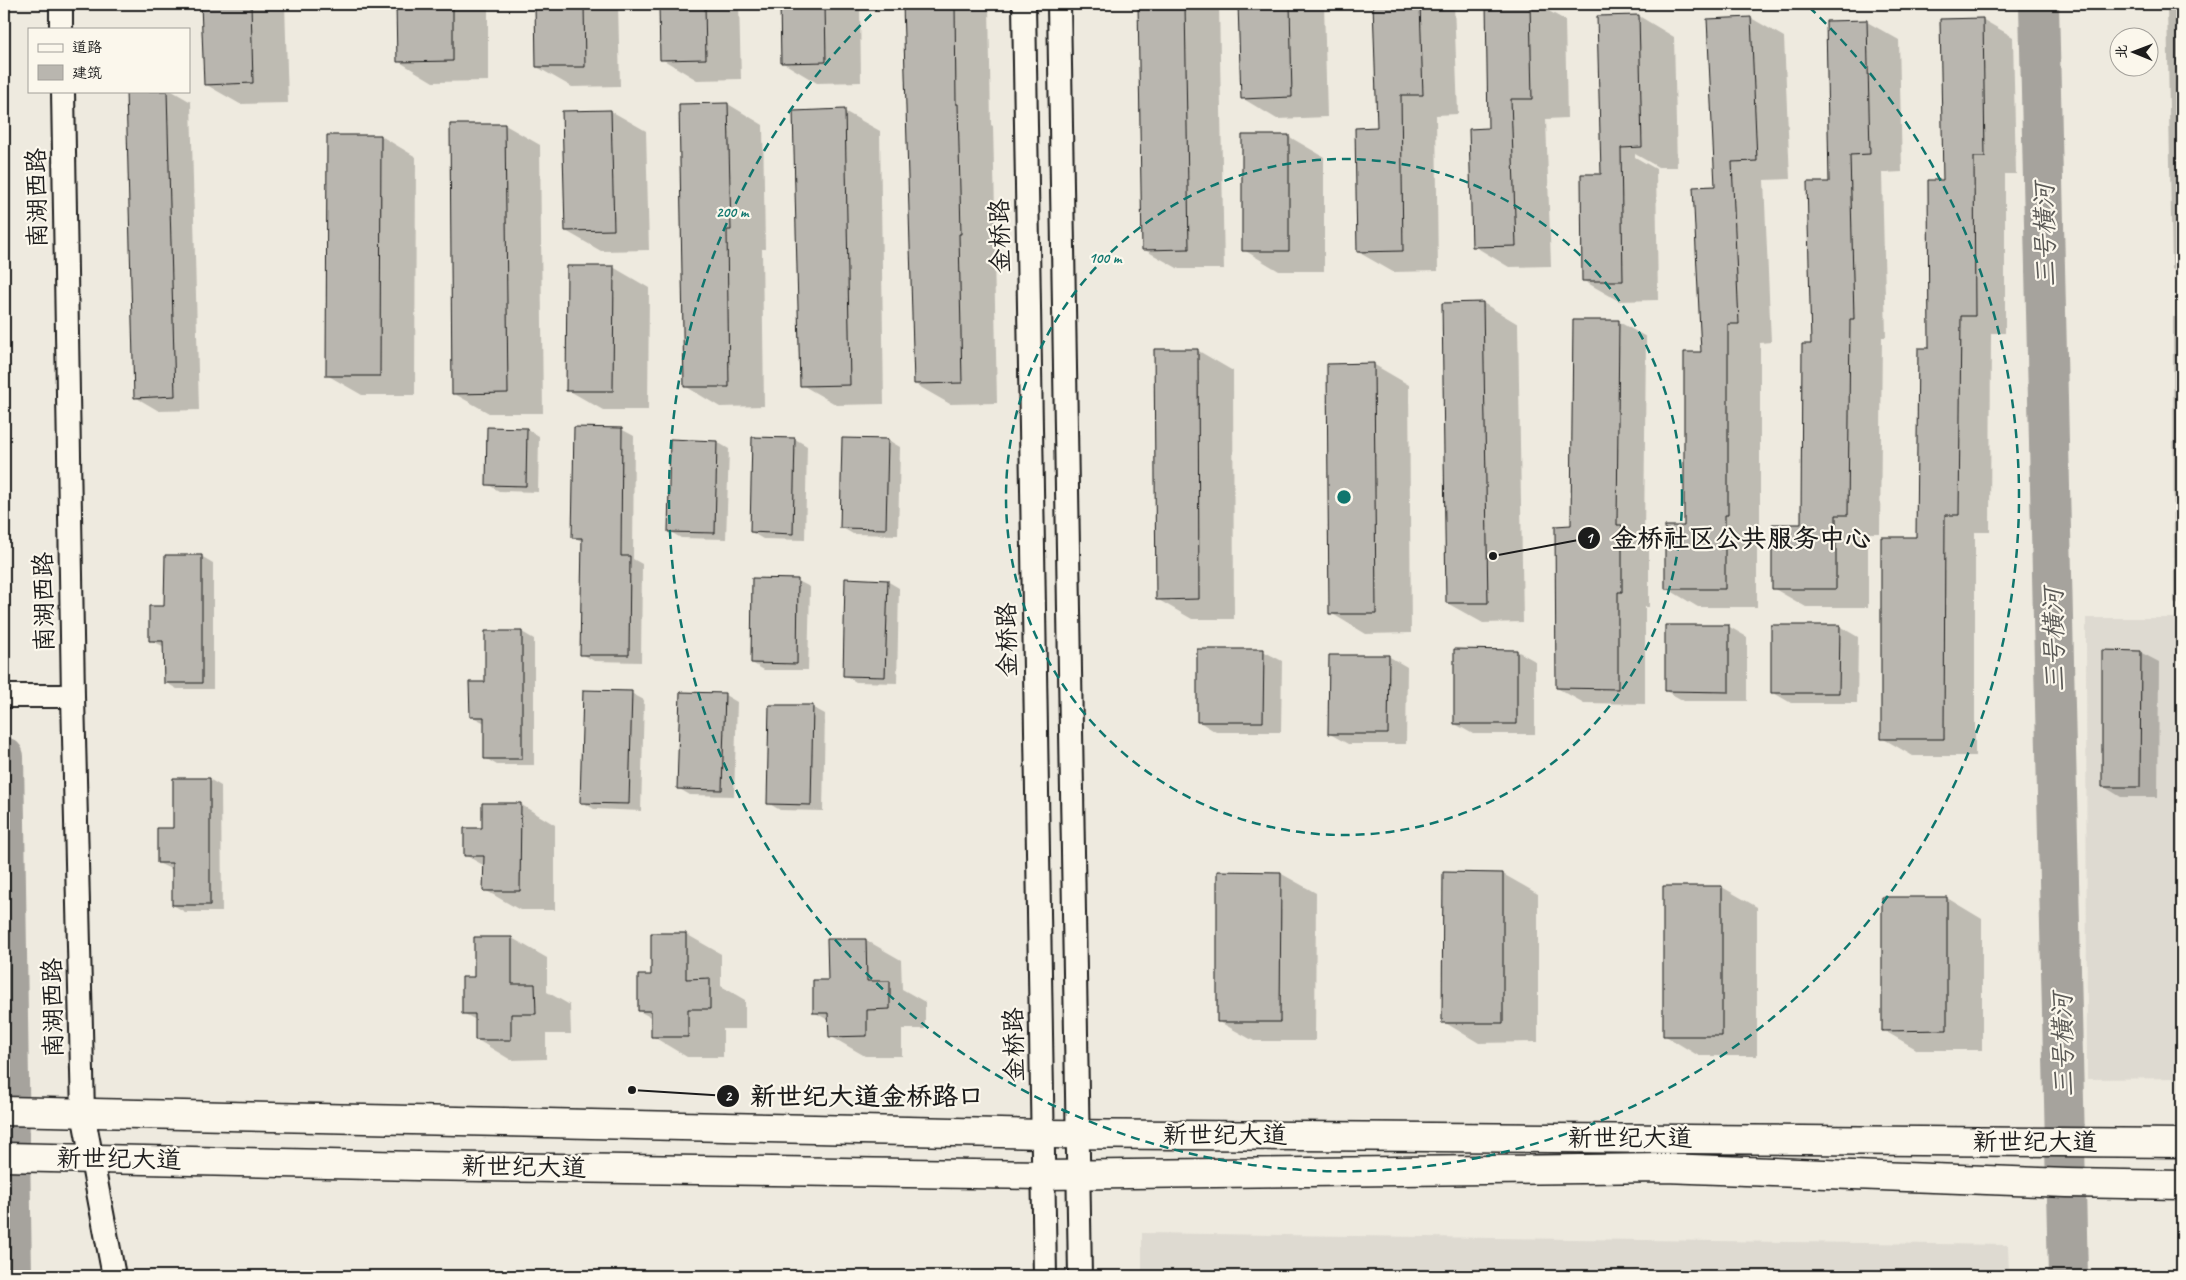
<svg xmlns="http://www.w3.org/2000/svg" width="2186" height="1280" font-family="Caveat,'LXGW WenKai TC',sans-serif">
<style>
.built{fill:#dedad1}
.shadow{fill:#0003}
.lines{fill:none;stroke-linecap:round;stroke-linejoin:round}
.river{stroke:#a6a39d;stroke-width:40}
.building{fill:#b9b6af;stroke:#1c1c1c}
.minor-casing{stroke:#1c1c1c;stroke-width:26}
.major-casing{stroke:#1c1c1c;stroke-width:31}
.minor{stroke:#fbf7ec;stroke-width:22}
.major{stroke:#fbf7ec;stroke-width:28}
.ring{fill:none;stroke:#0f766e;stroke-width:2.5;stroke-dasharray:9 6}
.labels{text-anchor:middle;dominant-baseline:central;stroke-width:4.5;stroke-linejoin:round;paint-order:stroke}
.street-label{font-size:25px;fill:#1c1c1c;stroke:#fbf7ec}
.water-label{font-size:26px;font-style:italic;fill:#5a5956;stroke:#fbf7ec}
.centre{fill:#0f766e;stroke:#fbf7ec;stroke-width:2.5}
.ring-label{font-size:15px;text-anchor:middle;font-weight:bold;fill:#0f766e;stroke:#fbf7ec;stroke-width:4.5;stroke-linejoin:round;paint-order:stroke}
.leader{fill:none;stroke:#1c1c1c;stroke-width:2}
.callout-dot{fill:#1c1c1c;stroke:#fbf7ec;stroke-width:2}
.mark-label{font-size:15px;text-anchor:middle;font-weight:bold;fill:#fff}
.callout-label{font-size:26px;text-anchor:middle;font-weight:bold;fill:#1c1c1c;stroke:#fbf7ec;stroke-width:4.5;stroke-linejoin:round;paint-order:stroke}
</style>
<rect width="100%" height="100%" fill="#eeeadf"/>
<filter id="ink" filterUnits="userSpaceOnUse"><feTurbulence type="fractalNoise" baseFrequency=".02" numOctaves="2"/><feDisplacementMap in="SourceGraphic" scale="10" xChannelSelector="R" yChannelSelector="G"/><feConvolveMatrix kernelMatrix="1 2 1 2 8 2 1 2 1" color-interpolation-filters="sRGB"/></filter>
<g filter="url(#ink)">
<path class="built" d="M 2086,618 L 2182,618 L 2182,1078 L 2087,1079 Z
M 1142,1233 L 2008,1245 L 2009,1276 L 1142,1276 Z"/>
<path class="shadow" d="M 203,4 L 285,4 L 288,103 L 240,104 L 205,84 Z
M 397,4 L 488,4 L 488,81 L 433,82 L 398,61 Z
M 536,4 L 618,4 L 620,86 L 572,87 L 537,67 Z
M 661,4 L 739,4 L 741,79 L 697,80 L 662,59 Z
M 781,4 L 860,4 L 861,82 L 817,83 L 782,62 Z
M 904,4 L 989,4 L 991,125 L 993,126 L 996,254 L 994,254 L 997,403 L 950,404 L 915,384 Z
M 1139,4 L 1219,4 L 1224,269 L 1179,269 L 1143,249 Z
M 1239,4 L 1324,4 L 1327,117 L 1277,119 L 1242,98 Z
M 1375,4 L 1454,4 L 1458,114 L 1436,115 L 1438,271 L 1393,272 L 1358,252 L 1378,129 Z
M 1487,4 L 1536,4 L 1565,20 L 1567,118 L 1546,119 L 1551,266 L 1509,267 L 1474,246 L 1489,129 Z
M 2167,4 L 2182,4 L 2182,275 L 2172,269 Z
M 1639,16 L 1674,37 L 1677,167 L 1658,167 L 1635,154 L 1635,157 L 1656,169 L 1658,300 L 1619,301 L 1584,281 L 1602,175 Z
M 1751,18 L 1784,37 L 1790,179 L 1764,180 L 1771,342 L 1760,343 L 1760,533 L 1757,533 L 1757,607 L 1698,607 L 1666,588 L 1685,528 L 1716,188 Z
M 1982,19 L 2013,37 L 2016,174 L 2005,174 L 2005,333 L 1991,333 L 1990,532 L 1975,532 L 1975,756 L 1913,756 L 1882,738 L 1917,538 L 1944,181 Z
M 1867,22 L 1899,40 L 1902,172 L 1882,173 L 1886,337 L 1882,337 L 1880,533 L 1868,533 L 1868,607 L 1806,607 L 1773,588 L 1802,525 L 1813,345 L 1830,183 Z
M 127,91 L 172,91 L 191,102 L 199,410 L 159,411 L 135,397 Z
M 728,104 L 763,125 L 765,249 L 762,249 L 764,406 L 720,407 L 685,386 Z
M 611,111 L 646,131 L 649,250 L 601,251 L 566,231 Z
M 844,111 L 880,131 L 884,404 L 837,405 L 802,385 Z
M 451,125 L 505,125 L 540,145 L 543,413 L 489,413 L 453,393 Z
M 381,136 L 416,157 L 415,395 L 362,395 L 327,375 Z
M 1288,136 L 1324,157 L 1324,271 L 1279,271 L 1244,250 Z
M 613,267 L 649,288 L 648,410 L 603,410 L 568,390 Z
M 1483,303 L 1518,324 L 1523,622 L 1483,623 L 1447,603 Z
M 2173,317 L 2182,317 L 2182,607 L 2174,602 Z
M 1574,321 L 1619,322 L 1646,337 L 1644,539 L 1649,542 L 1649,607 L 1645,607 L 1645,704 L 1584,703 L 1557,688 L 1572,527 Z
M 1197,350 L 1233,371 L 1234,619 L 1192,619 L 1157,599 Z
M 1373,364 L 1409,385 L 1411,633 L 1366,634 L 1331,613 Z
M 488,428 L 527,429 L 539,436 L 538,492 L 499,491 L 487,484 Z
M 621,429 L 634,436 L 633,559 L 642,564 L 641,662 L 594,661 L 582,654 L 583,542 L 574,537 Z
M 753,438 L 795,439 L 807,446 L 805,540 L 763,539 L 751,532 Z
M 888,440 L 900,447 L 898,535 L 853,534 L 841,527 Z
M 717,442 L 729,449 L 726,539 L 681,538 L 669,531 Z
M 201,556 L 213,563 L 213,689 L 177,689 L 165,682 L 165,647 L 150,640 L 166,607 Z
M 798,581 L 810,587 L 808,670 L 764,670 L 752,663 Z
M 887,581 L 899,588 L 897,683 L 856,682 L 844,675 Z
M 1728,626 L 1747,637 L 1747,701 L 1684,701 L 1666,691 Z
M 1839,626 L 1858,637 L 1857,703 L 1791,703 L 1772,692 Z
M 522,632 L 534,639 L 534,765 L 497,765 L 485,758 L 485,723 L 471,716 L 486,683 Z
M 1263,651 L 1282,661 L 1281,732 L 1216,732 L 1198,721 Z
M 1517,651 L 1535,661 L 1535,734 L 1473,734 L 1455,724 Z
M 2140,652 L 2159,662 L 2158,797 L 2121,797 L 2103,786 Z
M 1388,656 L 1407,667 L 1406,744 L 1348,744 L 1330,734 Z
M 631,693 L 644,700 L 641,811 L 594,809 L 582,802 Z
M 682,693 L 725,695 L 737,702 L 734,796 L 690,795 L 678,788 Z
M 812,707 L 825,714 L 823,811 L 780,810 L 768,803 Z
M 209,779 L 221,786 L 222,912 L 185,912 L 173,905 L 173,870 L 158,863 L 174,830 Z
M 520,804 L 555,825 L 555,910 L 520,910 L 485,890 L 485,866 L 465,855 L 483,829 Z
M 1280,873 L 1316,893 L 1315,1041 L 1254,1041 L 1218,1021 Z
M 1503,874 L 1538,894 L 1538,1042 L 1479,1043 L 1444,1022 Z
M 1722,887 L 1757,907 L 1757,1056 L 1699,1056 L 1664,1035 Z
M 1947,898 L 1982,919 L 1982,1050 L 1918,1050 L 1883,1030 Z
M 652,934 L 686,934 L 721,954 L 721,986 L 745,1000 L 745,1029 L 723,1029 L 723,1057 L 687,1057 L 652,1036 L 652,1018 L 639,1011 L 652,977 Z
M 512,938 L 547,958 L 547,992 L 570,1005 L 571,1034 L 546,1034 L 546,1059 L 511,1060 L 476,1039 L 476,1020 L 463,1013 L 476,978 Z
M 829,940 L 866,940 L 901,960 L 902,989 L 925,1002 L 925,1029 L 902,1029 L 902,1056 L 865,1056 L 830,1036 L 830,1021 L 814,1012 L 829,981 Z"/>
<g class="lines">
<path class="river" d="M 2039,4 L 2068,1276
M 4,757 L 12,1276"/>
</g>
<path class="building" d="M 201,4 L 251,4 L 253,83 L 204,85 Z
M 396,4 L 453,4 L 453,61 L 397,62 Z
M 535,4 L 584,4 L 585,67 L 536,67 Z
M 659,4 L 705,4 L 706,59 L 660,60 Z
M 780,4 L 825,4 L 826,62 L 781,63 Z
M 903,4 L 955,4 L 956,104 L 958,104 L 961,234 L 959,234 L 962,383 L 914,384 Z
M 1138,4 L 1185,4 L 1189,249 L 1142,250 Z
M 1238,4 L 1290,4 L 1292,97 L 1241,99 Z
M 1373,4 L 1420,4 L 1423,95 L 1401,95 L 1403,251 L 1357,252 L 1355,128 L 1377,127 Z
M 1486,4 L 1530,4 L 1532,99 L 1511,99 L 1516,246 L 1472,247 L 1469,129 L 1488,128 Z
M 1639,15 L 1642,147 L 1621,148 L 1623,281 L 1582,281 L 1581,174 L 1601,174 L 1597,16 Z
M 1751,17 L 1757,161 L 1732,162 L 1739,324 L 1728,324 L 1728,515 L 1725,515 L 1725,589 L 1665,589 L 1665,526 L 1684,526 L 1684,352 L 1701,352 L 1693,187 L 1715,186 L 1707,19 Z
M 1983,18 L 1985,157 L 1974,157 L 1975,316 L 1961,316 L 1959,515 L 1945,515 L 1944,739 L 1881,739 L 1881,537 L 1916,537 L 1918,348 L 1929,348 L 1928,180 L 1943,180 L 1940,19 Z
M 1867,20 L 1870,154 L 1850,155 L 1854,319 L 1850,319 L 1848,515 L 1836,515 L 1836,589 L 1772,589 L 1772,524 L 1801,524 L 1802,344 L 1811,344 L 1807,182 L 1829,182 L 1826,21 Z
M 126,91 L 167,91 L 175,396 L 134,398 Z
M 728,103 L 731,230 L 727,230 L 729,387 L 684,387 L 679,104 Z
M 845,109 L 850,385 L 800,386 L 793,111 Z
M 611,110 L 614,230 L 565,231 L 562,111 Z
M 450,124 L 505,124 L 508,393 L 452,394 Z
M 327,135 L 381,135 L 380,376 L 326,376 Z
M 1242,135 L 1289,135 L 1289,251 L 1242,251 Z
M 567,266 L 614,266 L 613,391 L 566,391 Z
M 1483,302 L 1488,603 L 1446,603 L 1442,303 Z
M 1573,320 L 1619,320 L 1617,525 L 1622,525 L 1622,592 L 1618,592 L 1618,689 L 1556,688 L 1555,526 L 1571,525 Z
M 1154,349 L 1198,349 L 1199,599 L 1156,600 Z
M 1374,363 L 1376,614 L 1329,614 L 1327,364 Z
M 487,427 L 527,428 L 526,486 L 486,485 Z
M 574,427 L 622,428 L 621,556 L 630,556 L 629,655 L 580,655 L 582,538 L 572,538 Z
M 752,437 L 795,438 L 793,534 L 750,532 Z
M 842,438 L 888,439 L 886,529 L 840,528 Z
M 670,439 L 717,441 L 715,533 L 668,532 Z
M 165,555 L 202,555 L 202,683 L 164,683 L 163,641 L 149,641 L 149,606 L 164,606 Z
M 752,578 L 798,579 L 797,664 L 751,663 Z
M 845,578 L 888,580 L 885,677 L 843,676 Z
M 1665,625 L 1729,625 L 1729,692 L 1665,691 Z
M 1771,625 L 1840,625 L 1839,693 L 1771,693 Z
M 485,631 L 522,631 L 522,759 L 484,759 L 484,717 L 470,717 L 469,682 L 485,682 Z
M 1197,649 L 1264,649 L 1263,722 L 1197,722 Z
M 1454,649 L 1517,650 L 1517,724 L 1454,724 Z
M 2102,650 L 2141,651 L 2140,787 L 2102,787 Z
M 1329,655 L 1389,655 L 1388,734 L 1328,734 Z
M 583,690 L 632,691 L 629,804 L 580,803 Z
M 680,692 L 725,693 L 722,790 L 677,789 Z
M 769,705 L 813,705 L 811,805 L 767,804 Z
M 173,778 L 210,778 L 210,905 L 172,905 L 172,863 L 157,863 L 157,828 L 173,828 Z
M 482,803 L 521,803 L 520,891 L 483,891 L 484,856 L 464,856 L 464,828 L 482,828 Z
M 1217,871 L 1281,872 L 1280,1022 L 1217,1022 Z
M 1443,872 L 1503,873 L 1503,1023 L 1442,1023 Z
M 1663,886 L 1722,886 L 1722,1036 L 1663,1036 Z
M 1882,897 L 1947,897 L 1947,1030 L 1882,1031 Z
M 651,933 L 686,933 L 686,979 L 710,978 L 710,1009 L 688,1009 L 688,1037 L 651,1037 L 651,1011 L 638,1011 L 638,975 L 651,975 Z
M 474,937 L 512,937 L 512,984 L 535,984 L 536,1014 L 511,1014 L 511,1040 L 475,1040 L 475,1014 L 462,1014 L 462,977 L 474,977 Z
M 827,939 L 866,939 L 867,981 L 890,981 L 890,1009 L 867,1010 L 867,1036 L 829,1037 L 828,1013 L 813,1013 L 813,980 L 828,980 Z"/>
<g class="lines">
<defs>
<path id="minor" d="M 61,4 L 61,29
M 1024,4 L 1045,1276
M 1059,4 L 1080,1276
M 63,91 L 73,696 L 83,1113 L 114,1276
M 4,696 L 73,696"/>
<path id="major" d="M 4,1111 L 1043,1134 L 2182,1143
M 4,1157 L 418,1166 L 1044,1175 L 1665,1168 L 2067,1183 L 2182,1185"/>
</defs>
<use href="#minor" class="minor-casing"/>
<use href="#major" class="major-casing"/>
<use href="#minor" class="minor"/>
<use href="#major" class="major"/>
</g>
</g>
<g class="ring">
<circle cx="1344" cy="497" r="338"/>
<path d="M1809 7A675 675 0 1 1 879 7"/>
</g>
<g class="labels">
<g class="street-label">
<text transform="translate(37 198) rotate(-91)">南湖西路</text>
<text transform="translate(1000 236) rotate(-91)">金桥路</text>
<text transform="translate(44 602) rotate(-91)">南湖西路</text>
<text transform="translate(1007 640) rotate(-91)">金桥路</text>
<text transform="translate(53 1008) rotate(-91)">南湖西路</text>
<text transform="translate(1014 1045) rotate(-91)">金桥路</text>
<text x="1225" y="1135">新世纪大道</text>
<text x="1630" y="1138">新世纪大道</text>
<text x="2035" y="1142">新世纪大道</text>
<text transform="translate(119 1159) rotate(1)">新世纪大道</text>
<text transform="translate(524 1167) rotate(1)">新世纪大道</text>
</g>
<g class="water-label">
<text transform="translate(2045 235) rotate(-91)">三号横河</text>
<text transform="translate(2054 640) rotate(-91)">三号横河</text>
<text transform="translate(2063 1045) rotate(-91)">三号横河</text>
</g>
</g>
<circle cx="1344" cy="497" r="8" class="centre"/>
<g class="ring-label">
<text x="732" y="217">200 m</text>
<text x="1105" y="263">100 m</text>
</g>
<path class="leader" d="M1493 556L1589 538M632 1090L728 1096"/>
<g class="callout-dot">
<circle cx="1493" cy="556" r="5"/>
<circle cx="632" cy="1090" r="5"/>
<circle cx="1589" cy="538" r="12"/>
<circle cx="728" cy="1096" r="12"/>
</g>
<g class="mark-label">
<text x="1589" y="543">1</text>
<text x="728" y="1101">2</text>
</g>
<g class="callout-label">
<text x="1741" y="547">金桥社区公共服务中心</text>
<text x="867" y="1105">新世纪大道金桥路口</text>
</g>
<rect width="2186" height="1280" fill="none" stroke="#fbf7ec" stroke-width="20"/>
<rect x="10" y="10" width="2166" height="1260" fill="none" stroke="#1c1c1c" stroke-width="2" filter="url(#ink)"/>
<rect x="28" y="28" width="162" height="65" fill="#fbf7ec" stroke="#a29f99"/>
<rect x="38" y="44" width="25" height="8" fill="#fbf7ec" stroke="#a29f99"/>
<text x="72" y="52" font-size="15" fill="#1c1c1c">道路</text>
<rect x="38" y="65" width="25" height="15" fill="#b9b6af" stroke="#a29f99"/>
<text x="72" y="78" font-size="15" fill="#1c1c1c">建筑</text>
<g transform="translate(2134 52) rotate(271)"><circle r="24" fill="#fbf7ec" stroke="#a29f99"/>
<path d="M0-4L9 19L0 12L-9 19Z" fill="#1c1c1c"/>
<text y="-8" font-size="14" font-weight="bold" text-anchor="middle" fill="#1c1c1c">北</text>
</g>
</svg>
